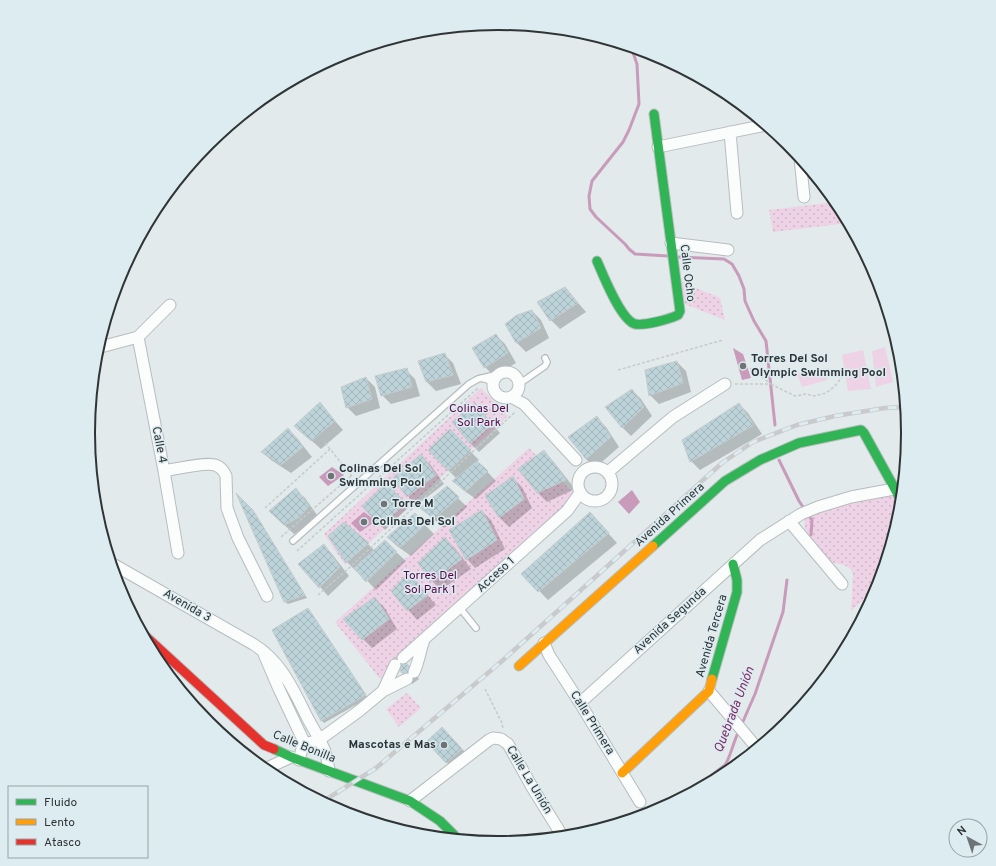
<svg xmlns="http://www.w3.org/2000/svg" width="996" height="866" font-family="Overpass,sans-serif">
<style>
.grass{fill:url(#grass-dots)}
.garden{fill:#eed2e6}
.water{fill:#c99bbb}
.shadow{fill:#0003}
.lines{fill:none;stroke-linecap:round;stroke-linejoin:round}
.stream{stroke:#c99bbb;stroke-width:3}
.building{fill:url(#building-cross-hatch);stroke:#c5cbcd}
.lane-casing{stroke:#b7bdbe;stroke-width:8}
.street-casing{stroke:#b7bdbe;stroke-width:13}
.fast-casing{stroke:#b7bdbe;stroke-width:11}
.slow-casing{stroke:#b7bdbe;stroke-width:11}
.jam-casing{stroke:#b7bdbe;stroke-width:11}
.path{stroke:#c6cacb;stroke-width:1.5;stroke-dasharray:3 2;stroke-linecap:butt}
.lane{stroke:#fbfcfc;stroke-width:5.5}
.street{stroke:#fbfcfc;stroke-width:11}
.fast{stroke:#30b455;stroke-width:9}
.slow{stroke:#ff9f0a;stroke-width:9}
.jam{stroke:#e5322d;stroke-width:9}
.rail-casing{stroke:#c8cacb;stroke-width:4.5}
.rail{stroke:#ddecf1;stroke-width:3;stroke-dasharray:9;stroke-linecap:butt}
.poi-dot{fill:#6e7476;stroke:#ddecf1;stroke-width:1.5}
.labels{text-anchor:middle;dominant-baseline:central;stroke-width:3;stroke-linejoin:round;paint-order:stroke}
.street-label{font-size:12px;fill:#2f3536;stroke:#ddecf1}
.poi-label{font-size:12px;font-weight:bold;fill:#2f3536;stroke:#ddecf1;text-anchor:start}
.park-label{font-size:12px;fill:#5b0446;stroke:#ddecf1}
.water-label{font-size:13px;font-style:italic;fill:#802e68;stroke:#ddecf1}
.rim{fill:none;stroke:#2f3536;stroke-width:2}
</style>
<defs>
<pattern id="grass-dots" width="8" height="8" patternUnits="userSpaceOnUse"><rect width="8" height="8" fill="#eed2e6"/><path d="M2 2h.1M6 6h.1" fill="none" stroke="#ccb5c6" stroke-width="1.8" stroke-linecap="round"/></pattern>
<pattern id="building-cross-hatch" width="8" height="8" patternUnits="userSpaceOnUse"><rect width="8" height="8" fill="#bcd3d9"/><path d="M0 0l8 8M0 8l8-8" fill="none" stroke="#a2b6bb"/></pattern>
</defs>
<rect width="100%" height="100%" fill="#e2eaec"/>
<path class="grass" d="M 836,202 L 848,223 L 773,232 L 769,210 Z
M 682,282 L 720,298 L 725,320 L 685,304 Z
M 481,388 L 508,416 L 345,565 L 324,534 Z
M 529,448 L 575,495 L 380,679 L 335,622 Z
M 894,494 L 901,505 L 900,513 L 878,586 L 851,611 L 853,574 L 850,568 L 844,565 L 831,562 L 805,529 L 804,520 C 816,506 874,497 894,494 Z
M 407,693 L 421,708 L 399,727 L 386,709 Z"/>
<path class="garden" d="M 885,347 L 893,382 L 876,387 L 872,351 Z
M 863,350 L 871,389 L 848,391 L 842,355 Z
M 830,368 L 827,380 L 802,387 L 797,373 Z"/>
<path class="water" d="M 733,348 L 743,354 L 751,378 L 742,380 Z
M 332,467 L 344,475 L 328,486 L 319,477 Z
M 632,490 L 640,502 L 629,514 L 618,502 Z
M 364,512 L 376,521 L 360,532 L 351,523 Z"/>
<path class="shadow" d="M 565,288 L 586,312 L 560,329 L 551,320 Z
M 532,311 L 541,320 L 549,338 L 526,352 L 517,343 L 506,324 Z
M 496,335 L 505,344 L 516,363 L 494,376 L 485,367 Z
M 444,354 L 453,363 L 461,384 L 436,391 L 427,382 L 419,362 Z
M 677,362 L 686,371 L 691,392 L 659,404 L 650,395 Z
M 406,370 L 415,379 L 420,396 L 391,404 L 382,395 Z
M 366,378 L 375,387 L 380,408 L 356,416 L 347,407 Z
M 632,390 L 641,399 L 652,416 L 631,436 L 622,427 Z
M 320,404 L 343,430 L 321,449 L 295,426 Z
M 475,404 L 500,433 L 479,452 L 470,443 Z
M 739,404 L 748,413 L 762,434 L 700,470 L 691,461 Z
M 597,418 L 606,427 L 619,447 L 595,468 L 586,459 L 570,437 Z
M 288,429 L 297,438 L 312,457 L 291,473 L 271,460 L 262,452 Z
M 450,431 L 479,460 L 477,461 L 496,481 L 476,499 L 463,490 L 454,481 L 457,479 L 448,470 Z
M 544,452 L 553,461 L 575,489 L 547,502 L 538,493 Z
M 421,456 L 430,464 L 444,484 L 417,505 L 408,496 Z
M 513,478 L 522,487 L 532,508 L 509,527 L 500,518 L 486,497 Z
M 386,484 L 409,507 L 385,530 L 364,506 Z
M 447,487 L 467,507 L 444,528 L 421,508 Z
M 296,490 L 305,498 L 317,515 L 309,525 L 294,534 L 279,520 Z
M 239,497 L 255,514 L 307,598 L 288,604 L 285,602 Z
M 482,511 L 491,520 L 505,549 L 475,568 L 467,559 Z
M 415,515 L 434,534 L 411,556 L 397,546 L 388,538 Z
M 599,523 L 617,543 L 548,600 L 523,574 Z
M 329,537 L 368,544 L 375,551 L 385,542 L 406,561 L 376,590 L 357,570 L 356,571 L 347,562 Z
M 445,538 L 454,547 L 471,569 L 441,590 L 432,581 L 420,563 Z
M 324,545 L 332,554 L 349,576 L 328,596 L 300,564 Z
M 409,573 L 436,605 L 417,620 L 392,591 Z
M 375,598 L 384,607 L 397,629 L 372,648 L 363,639 Z
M 310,612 L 368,698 L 324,723 L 322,721 Z
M 402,658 L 419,679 L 412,684 L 409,681 Z
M 442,728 L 466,753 L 451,767 L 427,742 Z"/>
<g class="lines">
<path class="stream" d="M 631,47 L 637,64 L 639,104 L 629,130 L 623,142 L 592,181 L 589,196 L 590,209 L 596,217 L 625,244 L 629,249 L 635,254 L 668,256
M 677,257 L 724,259 L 732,264 L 739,276 L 744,289 L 745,301 L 754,321 L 766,341 L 775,425
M 779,460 L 799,501 L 803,507
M 809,516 L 812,520 L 811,535
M 741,726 L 755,694 L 783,612 L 787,580
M 653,812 L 665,805 L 690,792 L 725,765 C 731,756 733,742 739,731"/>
</g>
<path class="building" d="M 565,287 L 578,303 L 550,321 L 537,302 Z
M 532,310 L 541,328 L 516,343 L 505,324 L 517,315 Z
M 496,334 L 508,353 L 484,368 L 472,348 Z
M 445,353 L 453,375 L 426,382 L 418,361 Z
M 677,361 L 683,383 L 649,396 L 645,370 Z
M 407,368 L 412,387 L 381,396 L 375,376 Z
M 366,377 L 372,399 L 346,408 L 341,387 Z
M 632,389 L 644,407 L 622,428 L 605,407 Z
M 320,402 L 335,421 L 311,441 L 294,426 Z
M 475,403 L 492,424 L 470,444 L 452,422 Z
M 739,403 L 754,425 L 690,462 L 682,440 Z
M 597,416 L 611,437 L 586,459 L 568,437 Z
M 288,428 L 303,447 L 281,465 L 261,452 Z
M 450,429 L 471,450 L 448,471 L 428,450 Z
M 544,450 L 566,480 L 537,493 L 518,469 Z
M 421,454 L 436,475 L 407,497 L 393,478 Z
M 477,461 L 488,471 L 466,491 L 452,481 Z
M 513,476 L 524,499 L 499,518 L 485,496 Z
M 386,483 L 406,503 L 380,526 L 362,506 Z
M 447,486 L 459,497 L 434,519 L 420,508 Z
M 296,488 L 309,506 L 300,517 L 284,525 L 269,511 Z
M 236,493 L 253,510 L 305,595 L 284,602 Z
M 482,510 L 497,540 L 466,560 L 449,530 Z
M 590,512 L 609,533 L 538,592 L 521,574 Z
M 415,513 L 426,524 L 401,547 L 387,537 Z
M 344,522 L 369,543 L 346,563 L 328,536 Z
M 445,537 L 462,559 L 431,582 L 418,563 Z
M 385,540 L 397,552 L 366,582 L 354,568 Z
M 324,544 L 340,567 L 319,588 L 298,564 Z
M 409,572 L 428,595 L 407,611 L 391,591 Z
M 375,597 L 389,619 L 362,640 L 343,619 Z
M 308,608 L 366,695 L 321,721 L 272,630 Z
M 399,654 L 417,676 L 409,682 L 392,660 Z
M 442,727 L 462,749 L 446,763 L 426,742 Z"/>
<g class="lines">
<defs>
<path id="lane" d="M 481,378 L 488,380 L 493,384
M 519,384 L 545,366 L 547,362 L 545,358
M 293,541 L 469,384 L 478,379 L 499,374
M 460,608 L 476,628"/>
<path id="street" d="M 730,132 L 737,213
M 658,147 L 766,125
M 800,158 L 804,197
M 671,243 L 728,250
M 138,337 L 164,471 L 178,553
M 97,348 L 138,337 L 170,305
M493 385a13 13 0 1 1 26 0a13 13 0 1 1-26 0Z
M 511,397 L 524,404 L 576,460
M578 484a17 17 0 1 1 34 0a17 17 0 1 1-34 0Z
M 164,471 C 176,469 205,462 215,465 C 221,467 224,471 226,476 L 227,508 L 238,538 L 267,596
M 608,472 L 673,417 L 725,384
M 789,521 L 842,584
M 111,563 L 253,644 C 281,661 293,689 307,717 C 312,727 319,737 323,747 C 327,754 328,763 329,771
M 544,643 L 549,655 L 580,703 L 640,802
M 264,654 L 279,689 L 305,744
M 403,658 L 567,511 L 580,493
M 414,672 C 419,662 420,650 424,640
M 383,691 L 395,665
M 709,691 L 757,748
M 580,703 L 760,540 L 801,514 L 818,507 L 851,497 L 894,489
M 299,760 L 302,749 L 305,744 L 319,740 L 359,711 L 383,691 L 407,679
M 265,769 L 291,757
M 410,801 L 489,740 L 493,738 L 501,739 L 508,744 L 532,787 L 563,837"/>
<path id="fast" d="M 597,261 C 603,275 621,320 635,324 C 645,326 669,319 678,315 L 680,311 L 654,114
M 653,546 L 725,481 L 760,460 L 799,443 L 861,430 L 864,433 L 901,500
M 712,679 L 737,592 L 737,580 L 733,564
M 274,749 L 291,757 L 410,801 L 440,821 L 458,839"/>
<path id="slow" d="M 519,666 L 653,546
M 622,773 L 709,691 L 712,679"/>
<path id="jam" d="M 141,632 L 264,745 L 274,749"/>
</defs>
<use href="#lane" class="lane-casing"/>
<use href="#street" class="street-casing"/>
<use href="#fast" class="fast-casing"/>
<use href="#slow" class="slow-casing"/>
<use href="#jam" class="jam-casing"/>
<path class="path" d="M 618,370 L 723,340
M 735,384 L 771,384 L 750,368
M 771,384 L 795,396 L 806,394 L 814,396 L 826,393 L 835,386 L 842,377
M 492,391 L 495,396 L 501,399
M 325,443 L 352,476
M 265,508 L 330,449
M 281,537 L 351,476
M 297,551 L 478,388
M 318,595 L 348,569 L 515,412
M 485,689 L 502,723 L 503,729"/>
<use href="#lane" class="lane"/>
<use href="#street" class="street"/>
<use href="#fast" class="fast"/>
<use href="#slow" class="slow"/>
<use href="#jam" class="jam"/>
<defs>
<path id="rail" d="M 322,802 L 376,768 L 502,661 L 722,463 L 753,442 L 797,425 L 835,416 L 885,408 L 905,407"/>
</defs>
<use href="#rail" class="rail-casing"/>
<use href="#rail" class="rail"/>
</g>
<g class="poi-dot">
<circle cx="743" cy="366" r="4"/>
<circle cx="331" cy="476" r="4"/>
<circle cx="384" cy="504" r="4"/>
<circle cx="364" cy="522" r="4"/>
<circle cx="444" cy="745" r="4"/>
</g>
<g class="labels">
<g class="street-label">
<text transform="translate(687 273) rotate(83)">Calle Ocho</text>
<text transform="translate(159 445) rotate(79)">Calle 4</text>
<text transform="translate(670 515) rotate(-42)">Avenida Primera</text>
<text transform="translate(496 575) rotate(-42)">Acceso 1</text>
<text transform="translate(187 606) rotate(30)">Avenida 3</text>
<text transform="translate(670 621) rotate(-42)">Avenida Segunda</text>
<text transform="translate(712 636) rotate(-74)">Avenida Tercera</text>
<text transform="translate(592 723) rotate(58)">Calle Primera</text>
<text transform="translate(304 747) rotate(22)">Calle Bonilla</text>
<text transform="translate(529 780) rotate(59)">Calle La Unión</text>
</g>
<g class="poi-label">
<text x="751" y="359">Torres Del Sol<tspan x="751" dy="14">Olympic Swimming Pool</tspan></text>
<text x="339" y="469">Colinas Del Sol<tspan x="339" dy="14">Swimming Pool</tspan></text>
<text x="392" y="504">Torre M</text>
<text x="372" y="522">Colinas Del Sol</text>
<text x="436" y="745" text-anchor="end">Mascotas e Mas</text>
</g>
<g class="park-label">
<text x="479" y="409">Colinas Del<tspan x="479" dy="14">Sol Park</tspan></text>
<text x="430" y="576">Torres Del<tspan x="430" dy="14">Sol Park 1</tspan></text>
</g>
<g class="water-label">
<text transform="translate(735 710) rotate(-69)">Quebrada Unión</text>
</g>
</g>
<path d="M0 0H996V866H0ZM95 433a403 403 0 1 1 806 0a403 403 0 1 1-806 0Z" fill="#ddecf1" fill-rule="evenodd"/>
<path class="rim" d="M95 433a403 403 0 1 1 806 0a403 403 0 1 1-806 0Z"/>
<rect x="8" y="786" width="140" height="72" fill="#ddecf1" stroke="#97a3a6"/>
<rect x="16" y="799" width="20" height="6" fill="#30b455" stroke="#97a3a6"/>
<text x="44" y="806" font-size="12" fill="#2f3536">Fluido</text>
<rect x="16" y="819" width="20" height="6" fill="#ff9f0a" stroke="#97a3a6"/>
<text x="44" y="826" font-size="12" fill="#2f3536">Lento</text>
<rect x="16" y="839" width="20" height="6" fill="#e5322d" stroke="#97a3a6"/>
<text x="44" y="846" font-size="12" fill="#2f3536">Atasco</text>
<g transform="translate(968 838) rotate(320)"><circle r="19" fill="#ddecf1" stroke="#97a3a6"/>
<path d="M0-3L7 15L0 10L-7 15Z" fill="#6e7476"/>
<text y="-6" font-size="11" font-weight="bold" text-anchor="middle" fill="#2f3536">N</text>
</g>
</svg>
